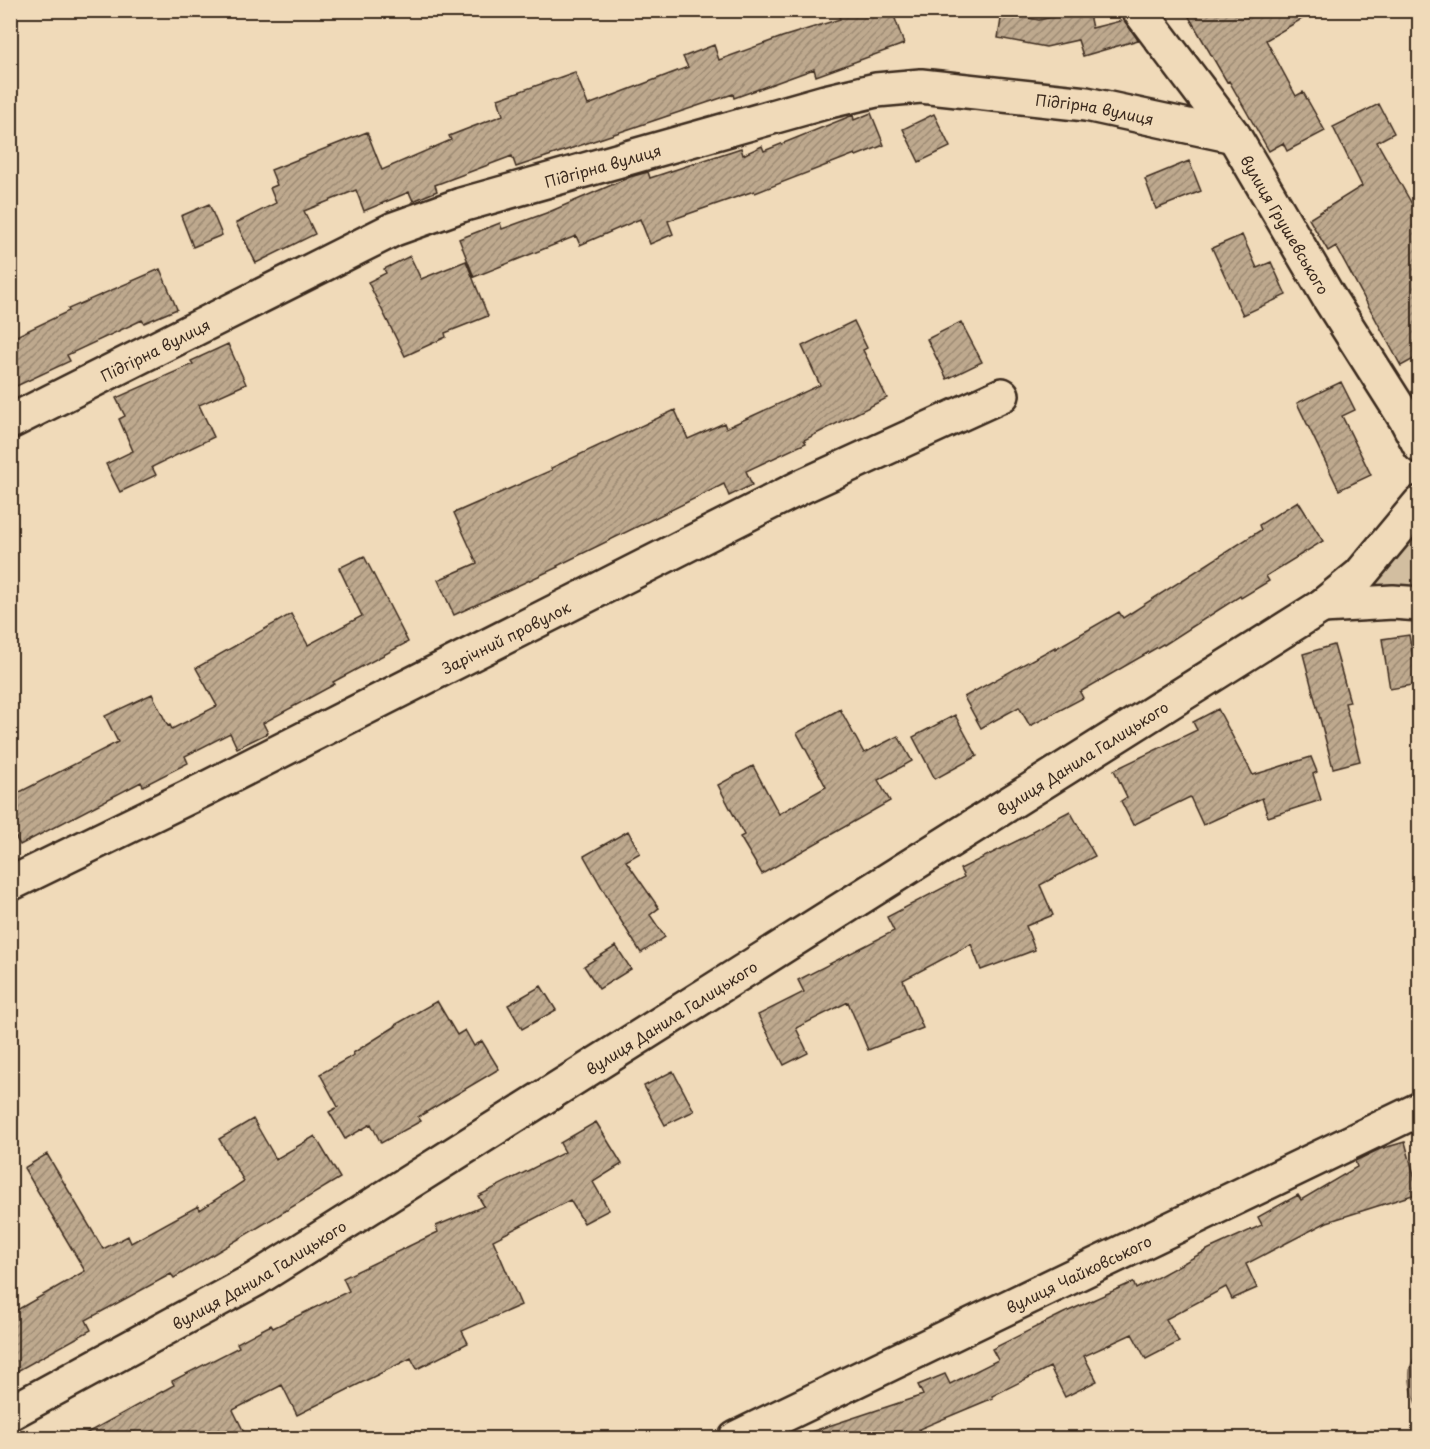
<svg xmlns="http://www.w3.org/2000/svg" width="1430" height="1449" font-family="'Playpen Sans',sans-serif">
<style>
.park{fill:#d2bea0;stroke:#86745f;stroke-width:1.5}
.water{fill:#a9947c;stroke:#7d6a56;stroke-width:1.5}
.building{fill:url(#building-hatch);stroke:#3b2a1e;stroke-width:1.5}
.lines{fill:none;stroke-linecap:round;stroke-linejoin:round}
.street-casing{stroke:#3b2a1e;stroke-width:38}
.street{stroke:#f0dab9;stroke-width:33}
.labels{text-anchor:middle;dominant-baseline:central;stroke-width:4.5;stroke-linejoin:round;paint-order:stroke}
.street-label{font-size:15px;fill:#3b2a1e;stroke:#f0dab9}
</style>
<defs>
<pattern id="building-hatch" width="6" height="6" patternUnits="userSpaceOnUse" patternTransform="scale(1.5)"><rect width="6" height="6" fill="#bea98e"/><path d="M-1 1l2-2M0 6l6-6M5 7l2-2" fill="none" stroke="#9c8a73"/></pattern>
</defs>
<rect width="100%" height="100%" fill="#f0dab9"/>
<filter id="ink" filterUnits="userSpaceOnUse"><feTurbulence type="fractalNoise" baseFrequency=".0167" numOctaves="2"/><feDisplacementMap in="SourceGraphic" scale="12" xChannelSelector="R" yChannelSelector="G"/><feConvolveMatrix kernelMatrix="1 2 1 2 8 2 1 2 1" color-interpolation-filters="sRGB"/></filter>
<g filter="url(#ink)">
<path class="park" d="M 1419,503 L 1419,604 L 1354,604 Z"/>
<path class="water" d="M 1419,1353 L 1419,1412 C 1412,1394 1402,1368 1419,1353 Z"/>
<path class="building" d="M 837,10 L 892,10 L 904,44 L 816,76 L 814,69 L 734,98 L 733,94 L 516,167 L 512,156 L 435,185 L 437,191 L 413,201 L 409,192 L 364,211 L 356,190 L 304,211 L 315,234 L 256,263 L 236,223 L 276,203 L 270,188 L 277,185 L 271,170 L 367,132 L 382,170 L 451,140 L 449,136 L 503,115 L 498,99 L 575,72 L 588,105 L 688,67 L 683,57 L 714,45 L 719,60 L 782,37 L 840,19 Z
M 1082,10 L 1088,10 L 1092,28 L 1124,20 L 1138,40 L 1083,56 L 1078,40 L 1046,47 L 998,38 L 1002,13 L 1039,20 Z
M 1185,10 L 1317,10 L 1266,40 L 1296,96 L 1303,92 L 1325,131 L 1287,151 L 1283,143 L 1269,151 L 1229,81 L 1227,82 Z
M 1379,104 L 1394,133 L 1377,142 L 1412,204 L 1419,199 L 1419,356 L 1401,366 L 1336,246 L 1328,251 L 1309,219 L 1362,186 L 1333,127 Z
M 871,113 L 884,145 L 856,156 L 855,154 L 755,193 L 754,191 L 668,221 L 673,234 L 650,244 L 640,219 L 580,245 L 576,236 L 474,277 L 459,239 L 500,223 L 502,229 L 549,212 L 630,177 L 648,172 L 650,178 L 741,148 L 743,155 L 762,146 L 764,151 L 853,115 L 854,120 Z
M 934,114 L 950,147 L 919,162 L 903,129 Z
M 1189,161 L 1201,191 L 1156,209 L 1145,179 Z
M 209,204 L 222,235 L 193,247 L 181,216 Z
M 1242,235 L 1257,268 L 1271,262 L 1286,295 L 1243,315 L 1212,248 Z
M 410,256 L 421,279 L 466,261 L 488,316 L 445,333 L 446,337 L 405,356 L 368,282 L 386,273 L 384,269 Z
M 160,269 L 177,309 L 144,323 L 142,320 L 67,355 L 70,361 L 10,389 L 10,339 L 69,311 L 68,309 Z
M 854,321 L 867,348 L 863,350 L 887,398 L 804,440 L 806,443 L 746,471 L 752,485 L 729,496 L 724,484 L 557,566 L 558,567 L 454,615 L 438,580 L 477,563 L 454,513 L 552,470 L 551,468 L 675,410 L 688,439 L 724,423 L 726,428 L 820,385 L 802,346 Z
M 961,322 L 982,362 L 947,379 L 927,339 Z
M 228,344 L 246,384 L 199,405 L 214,437 L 152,467 L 156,475 L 120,492 L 106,464 L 133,451 L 119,419 L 125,416 L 116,398 L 193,364 L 191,361 Z
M 1341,382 L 1355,410 L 1342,416 L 1371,475 L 1339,490 L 1297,403 Z
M 1298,501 L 1323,541 L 1266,576 L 1269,581 L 1241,598 L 1240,596 L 1164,645 L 1163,644 L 1080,692 L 1083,698 L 1030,726 L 1019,707 L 981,728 L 964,697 L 1055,647 L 1055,649 L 1119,612 L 1123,618 L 1261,530 L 1259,525 Z
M 364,556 L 408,642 L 333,682 L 335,684 L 263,723 L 268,733 L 237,748 L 230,733 L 185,756 L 188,763 L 143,786 L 141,782 L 20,845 L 10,827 L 10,797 L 118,742 L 105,716 L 152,694 L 168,726 L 170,725 L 172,729 L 217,706 L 196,668 L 291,614 L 308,645 L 362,616 L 339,568 Z
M 1409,635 L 1418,684 L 1390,689 L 1382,639 Z
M 1334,645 L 1350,702 L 1345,703 L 1360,761 L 1333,768 L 1303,654 Z
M 840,709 L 864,753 L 898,736 L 912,761 L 878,780 L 890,801 L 762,874 L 740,837 L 744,835 L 718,785 L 753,766 L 779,814 L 826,787 L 797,733 Z
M 1218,709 L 1253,775 L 1311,757 L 1317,772 L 1313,774 L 1321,800 L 1268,817 L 1262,798 L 1203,825 L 1190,797 L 1133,825 L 1121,801 L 1127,797 L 1114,770 L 1197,730 L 1193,722 Z
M 955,715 L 977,756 L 935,779 L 913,737 Z
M 1070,811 L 1095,856 L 1040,885 L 1053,915 L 1026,926 L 1035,950 L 981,970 L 971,944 L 903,980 L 923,1028 L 868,1050 L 848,1002 L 796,1028 L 808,1053 L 784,1065 L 758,1015 L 804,992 L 798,980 L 894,931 L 887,917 L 964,877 L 960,869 L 1033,833 L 1032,831 Z
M 628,831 L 640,853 L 626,861 L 659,908 L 650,915 L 665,937 L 641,953 L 618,916 L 584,856 Z
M 616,946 L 631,969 L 599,989 L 584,966 Z
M 541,986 L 556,1010 L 522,1029 L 508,1005 Z
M 437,1001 L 457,1035 L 465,1030 L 474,1046 L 482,1041 L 499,1069 L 418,1117 L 421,1121 L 381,1143 L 371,1124 L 345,1139 L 329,1112 L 338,1107 L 320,1074 L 354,1055 L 353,1053 L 396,1026 L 395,1025 Z
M 673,1071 L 694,1111 L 665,1125 L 644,1086 Z
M 253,1119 L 276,1159 L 315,1136 L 340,1178 L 174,1278 L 171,1274 L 86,1320 L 91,1330 L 10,1375 L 10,1314 L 85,1271 L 24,1168 L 47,1154 L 103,1249 L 128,1236 L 131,1243 L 198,1206 L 200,1210 L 244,1181 L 219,1139 Z
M 596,1122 L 622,1164 L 593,1182 L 609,1210 L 584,1223 L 570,1200 L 493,1240 L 521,1305 L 462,1331 L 468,1343 L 417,1369 L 411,1358 L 297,1415 L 282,1385 L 233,1410 L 247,1438 L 78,1438 L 174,1385 L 172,1381 L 239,1347 L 237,1343 L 271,1325 L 273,1328 L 349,1291 L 343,1278 L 438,1232 L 436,1226 L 484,1206 L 478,1196 L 565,1152 L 560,1143 Z
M 1405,1142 L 1419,1193 L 1327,1222 L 1246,1264 L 1257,1288 L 1232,1299 L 1226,1287 L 1166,1319 L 1179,1342 L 1146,1359 L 1132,1334 L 1084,1356 L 1097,1381 L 1065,1397 L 1050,1367 L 992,1396 L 993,1398 L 919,1429 L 924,1438 L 808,1438 L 807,1433 L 923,1395 L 918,1385 L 945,1374 L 950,1384 L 998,1360 L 992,1349 L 1064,1313 L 1133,1282 L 1136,1289 L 1209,1249 L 1262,1225 L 1258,1217 L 1298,1195 L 1301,1200 L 1357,1167 L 1355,1161 L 1380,1149 Z"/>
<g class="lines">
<defs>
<g id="street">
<path id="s1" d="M 1139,10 L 1234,136 L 1329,298 L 1407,421 L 1420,446"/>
<path id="s2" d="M 10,422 L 394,229 L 461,205 L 825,102 L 876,90 L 921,86 L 1086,104 L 1234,136"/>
<path d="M 1322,606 L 1393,602 L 1420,604"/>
<path id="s3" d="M 10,884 L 205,789 L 803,486 L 1002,395"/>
<path id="s4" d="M 10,1413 L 256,1279 L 1322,606 L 1360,575 L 1420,503"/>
<path id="s5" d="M 736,1438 L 1420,1109"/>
</g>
</defs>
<use href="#street" class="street-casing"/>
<use href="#street" class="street"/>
</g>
</g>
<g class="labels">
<g class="street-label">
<text stroke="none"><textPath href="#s2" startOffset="1152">Підгірна вулиця</textPath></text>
<text stroke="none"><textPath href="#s2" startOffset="648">Підгірна вулиця</textPath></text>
<text stroke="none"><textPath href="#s1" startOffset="260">вулиця Грушевського</textPath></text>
<text stroke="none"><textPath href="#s2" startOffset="162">Підгірна вулиця</textPath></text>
<text stroke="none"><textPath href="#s3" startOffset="554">Зарічний провулок</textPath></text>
<text stroke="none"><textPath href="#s4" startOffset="1257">вулиця Данила Галицького</textPath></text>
<text stroke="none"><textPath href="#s4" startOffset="771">вулиця Данила Галицького</textPath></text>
<text stroke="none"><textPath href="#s4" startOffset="285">вулиця Данила Галицького</textPath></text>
<text stroke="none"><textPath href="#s5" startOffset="380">вулиця Чайковського</textPath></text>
</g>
</g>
<rect width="1430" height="1449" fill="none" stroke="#f0dab9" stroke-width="36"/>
<rect x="18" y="18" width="1394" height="1413" fill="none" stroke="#3b2a1e" stroke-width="2" filter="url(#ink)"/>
</svg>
